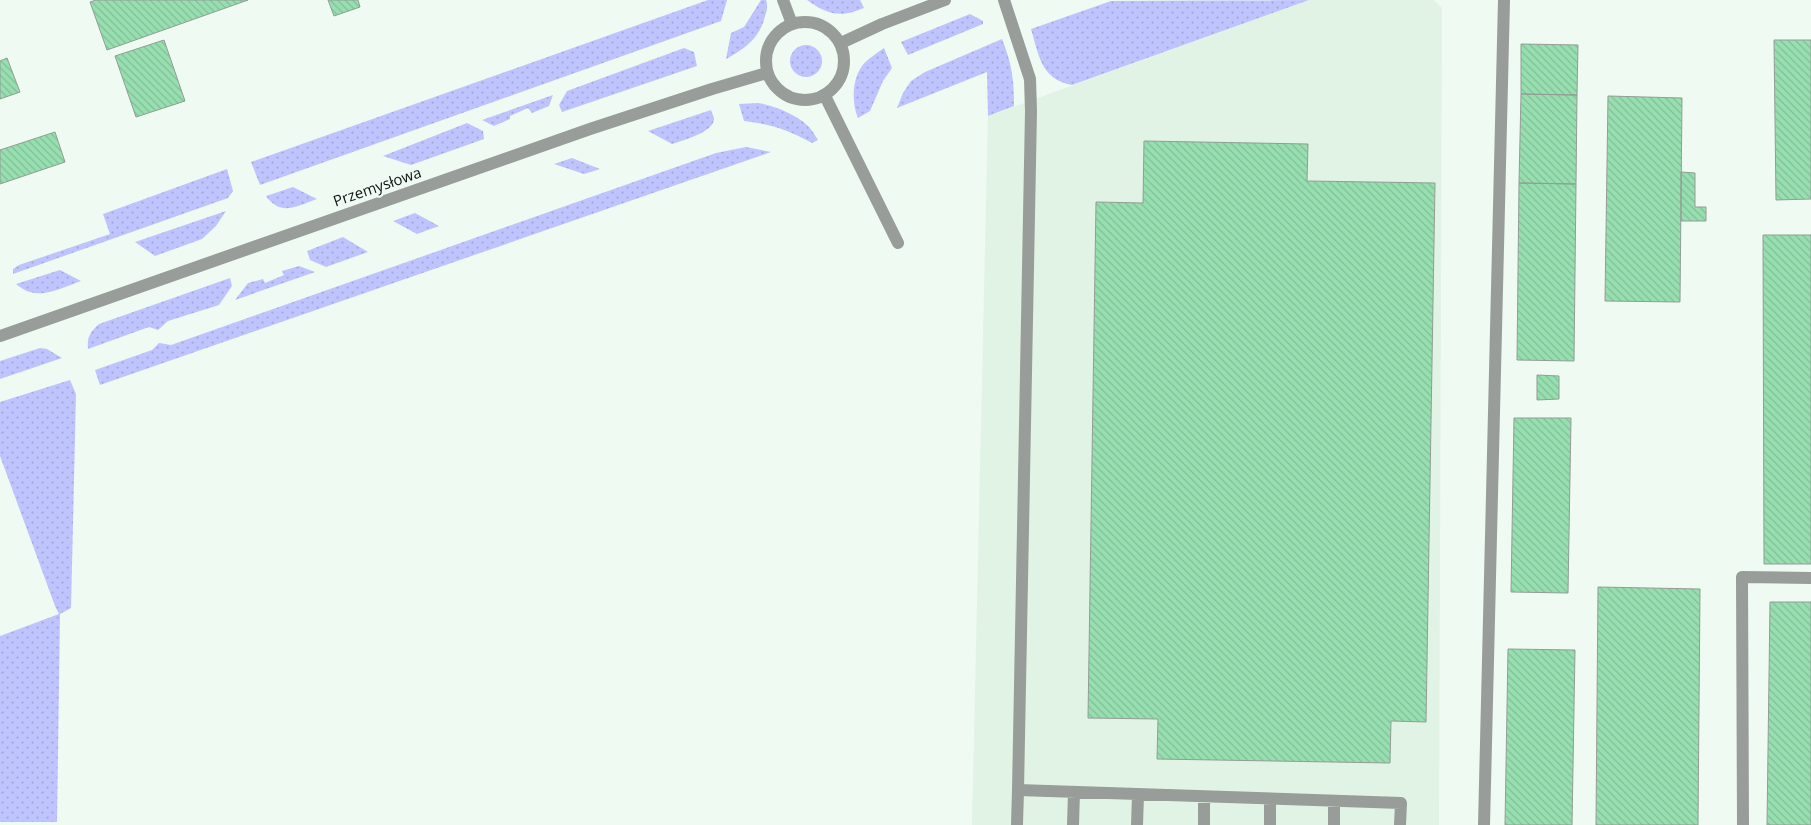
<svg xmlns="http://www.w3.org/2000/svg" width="1811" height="825" font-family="'Open Sans',sans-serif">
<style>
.built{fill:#e0f3e5}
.green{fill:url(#green-dots)}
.building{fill:url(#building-back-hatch);stroke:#929d95}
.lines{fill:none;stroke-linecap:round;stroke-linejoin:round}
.service{stroke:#989d99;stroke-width:12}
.minor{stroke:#989d99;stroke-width:12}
.labels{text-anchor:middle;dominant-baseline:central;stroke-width:4.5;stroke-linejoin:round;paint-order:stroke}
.street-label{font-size:15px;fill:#101412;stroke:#eefaf2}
</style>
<defs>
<pattern id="green-dots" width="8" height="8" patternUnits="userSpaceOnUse" patternTransform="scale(1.25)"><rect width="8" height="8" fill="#c0c4fe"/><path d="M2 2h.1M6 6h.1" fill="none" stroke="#a4a8d9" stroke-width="1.8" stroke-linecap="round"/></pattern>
<pattern id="building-back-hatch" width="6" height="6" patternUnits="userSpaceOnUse" patternTransform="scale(1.25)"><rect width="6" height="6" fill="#97dfb0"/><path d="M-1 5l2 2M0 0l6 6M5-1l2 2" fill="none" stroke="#81be96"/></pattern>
</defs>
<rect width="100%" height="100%" fill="#eefaf2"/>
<path class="built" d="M 1309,0 L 1434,0 L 1442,8 L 1439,825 L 972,825 L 988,116 Z"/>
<path class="green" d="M 708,0 L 727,0 L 721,21 L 260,185 L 251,162 Z
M 761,0 L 766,0 C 768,5 767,11 765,16 C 760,38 745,49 726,59 L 731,33 L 744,27 Z
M 807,0 L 860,0 L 864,8 C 840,18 828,15 807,0 Z
M 1309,0 L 1072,85 C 1041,79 1039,56 1031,29 L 1111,1 Z
M 970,14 L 983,21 L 983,24 L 908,55 L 901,42 Z
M 1002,39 C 1012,64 1014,80 1014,106 L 988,116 L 987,72 L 897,108 L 903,93 L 911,81 L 925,72 Z
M790 61a16 16 0 1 1 32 0a16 16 0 1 1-32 0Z
M 684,48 L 694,52 L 697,66 L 562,112 L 559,105 L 567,91 Z
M 884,48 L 892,68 L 883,81 L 870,111 L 858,118 C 852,104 852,83 860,69 C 865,60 876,54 884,48 Z
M 553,95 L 549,106 L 532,113 L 528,108 L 510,116 L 510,119 L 494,126 L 482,120 Z
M 758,103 C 773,105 798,115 809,127 C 813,131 815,136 818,140 L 812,143 C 788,130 771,124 744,121 L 739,104 Z
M 711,110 C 711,111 714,117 714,118 C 715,132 683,140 672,144 L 648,131 Z
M 467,123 L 483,131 L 484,139 L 411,165 L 383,156 Z
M 746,147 L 771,152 L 100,385 L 95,370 L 152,350 L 159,343 L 171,345 L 716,153 Z
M 572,158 L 600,169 L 584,174 L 554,164 Z
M 227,169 L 233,191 L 228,198 L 13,274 L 13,269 L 19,265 L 110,234 L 103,214 Z
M 293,187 L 317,199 C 297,206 281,217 266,196 Z
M 226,211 L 216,226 L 202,239 L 155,256 L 135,242 Z
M 415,213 L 439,226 L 417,234 L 393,221 Z
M 343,237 L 368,252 L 326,267 L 310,260 L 307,251 Z
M 299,266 L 315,272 L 235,300 L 248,283 L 263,279 L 265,283 L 284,275 L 282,271 Z
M 60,270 L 81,281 C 66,286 46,297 30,292 C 25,291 20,287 16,284 Z
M 230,278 L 232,286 L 219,305 L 168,321 L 158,330 L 149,327 L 88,349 C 87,337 90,332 99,324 Z
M 40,348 L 47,349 L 62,358 L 0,379 L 0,361 Z
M 70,380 L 76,394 L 71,608 L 60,614 L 57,822 L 0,822 L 0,636 L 59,614 L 55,606 L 0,456 L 0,402 Z"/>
<path class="building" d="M 96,0 L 248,0 L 107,50 L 90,2 Z
M 328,0 L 358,0 L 360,7 L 334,16 Z
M 164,40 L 185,101 L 136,117 L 115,56 Z
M 1774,40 L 1811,40 L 1811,199 L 1776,200 Z
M 1521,44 L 1578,45 L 1577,95 L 1521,94 Z
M 7,58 L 20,92 L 0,99 L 0,61 Z
M 1521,94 L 1577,95 L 1576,184 L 1519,183 Z
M 1608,96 L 1682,98 L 1680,302 L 1605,301 Z
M 55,132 L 65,162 L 0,184 L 0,150 Z
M 1144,141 L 1308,144 L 1307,181 L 1435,183 L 1426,722 L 1391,721 L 1390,763 L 1157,759 L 1158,719 L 1088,718 L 1096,202 L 1143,203 Z
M 1681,172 L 1695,173 L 1695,207 L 1706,207 L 1706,221 L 1681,221 Z
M 1519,183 L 1576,184 L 1574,361 L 1517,360 Z
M 1763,235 L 1811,235 L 1811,564 L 1764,564 Z
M 1537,375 L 1559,376 L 1559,399 L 1537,400 Z
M 1514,418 L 1571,418 L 1568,593 L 1511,592 Z
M 1598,587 L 1700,589 L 1698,825 L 1596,825 Z
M 1770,602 L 1811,602 L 1811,825 L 1767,825 Z
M 1508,649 L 1575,650 L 1572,825 L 1505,825 Z"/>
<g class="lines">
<path class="service" d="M 1004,0 L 1030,79 L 1031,111 L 1018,790 L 1401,803 L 1400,825
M 1017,825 L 1018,790
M 1073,825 L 1074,792
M 1137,825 L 1138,795
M 1204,825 L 1204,797
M 1270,825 L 1270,799
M 1334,825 L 1334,801
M 1484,825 L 1504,0
M 1743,825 L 1742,577 L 1811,578"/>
<path class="minor" d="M 783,0 L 792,24
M766 61a39 39 0 1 1 78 0a39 39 0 1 1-78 0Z
M 841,43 L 882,24 L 945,0
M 825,96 L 898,243
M 0,336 L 590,129 L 712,89 L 767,73"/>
</g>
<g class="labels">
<g class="street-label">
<text transform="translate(377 186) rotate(-19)">Przemysłowa</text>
</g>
</g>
</svg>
